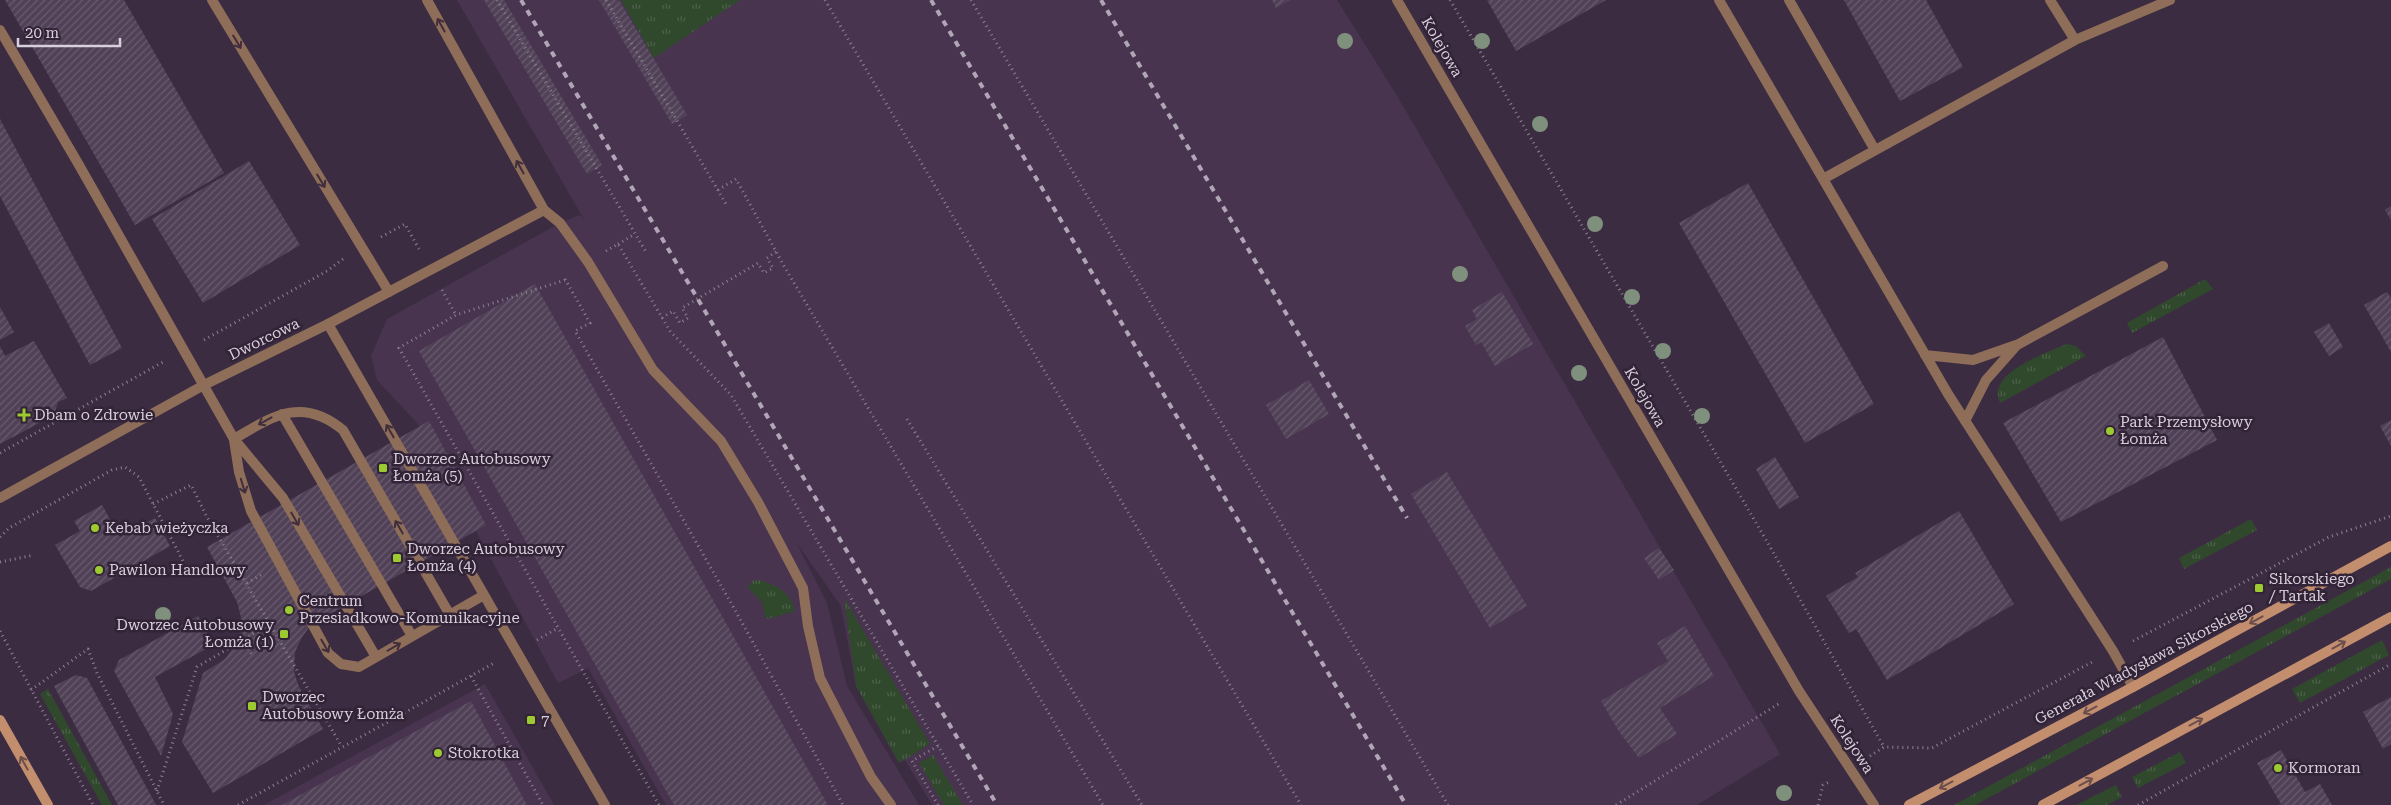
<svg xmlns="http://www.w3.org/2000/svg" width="2391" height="805" font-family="'Roboto Serif',serif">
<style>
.built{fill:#48344f}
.grass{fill:url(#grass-tufts)}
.building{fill:url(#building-hatch)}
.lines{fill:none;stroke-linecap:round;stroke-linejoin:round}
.path{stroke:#8d8192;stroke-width:3;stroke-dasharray:1 4;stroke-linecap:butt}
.lane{stroke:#8f6e59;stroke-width:10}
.street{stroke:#8f6e59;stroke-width:10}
.secondary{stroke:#c38e6d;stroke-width:10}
.rail{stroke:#b1a6b5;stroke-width:4;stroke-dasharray:6 6;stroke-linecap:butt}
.tree{fill:#7f907d}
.oneway{stroke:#402e3c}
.oneway2{stroke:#6c4e4d}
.poi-dot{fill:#9cca31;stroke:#322337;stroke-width:2}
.labels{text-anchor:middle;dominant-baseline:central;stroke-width:5;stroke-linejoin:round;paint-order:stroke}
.street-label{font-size:15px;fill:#d8cfdc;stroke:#322337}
.poi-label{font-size:15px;fill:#d8cfdc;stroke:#322337;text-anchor:start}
</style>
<defs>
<pattern id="grass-tufts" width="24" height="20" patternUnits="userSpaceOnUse" patternTransform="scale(1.25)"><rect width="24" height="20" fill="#30482c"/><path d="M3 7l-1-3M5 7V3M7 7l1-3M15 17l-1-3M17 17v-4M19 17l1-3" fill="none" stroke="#4d614a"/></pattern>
<pattern id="building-hatch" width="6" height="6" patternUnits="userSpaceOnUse" patternTransform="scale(1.25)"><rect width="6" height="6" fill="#514157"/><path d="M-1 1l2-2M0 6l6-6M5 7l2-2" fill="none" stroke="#695b6f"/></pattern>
</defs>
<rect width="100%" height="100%" fill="#3c2c42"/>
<path class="built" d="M 457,0 L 1337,0 L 1396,94 L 1780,754 L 1697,805 L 932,805 L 905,760 L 899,763 L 856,686 L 841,606 L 796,542 L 827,603 L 847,686 L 919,805 L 666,805 L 588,668 L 558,683 L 418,424 L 377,380 L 371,356 L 387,319 L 560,223 L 580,215 L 585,221 Z
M 485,684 L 554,805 L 264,805 Z"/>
<path class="grass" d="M 621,0 L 740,0 L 654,58 Z
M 2205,279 L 2213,289 L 2132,333 L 2127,323 Z
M 2067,344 L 2076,346 L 2086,356 L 2000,403 C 1999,400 1997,394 1998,391 C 2001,369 2049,351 2067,344 Z
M 2251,519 L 2257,530 L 2184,569 L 2179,558 Z
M 2391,567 L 2391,579 L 1975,805 L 1954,805 Z
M 759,580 C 776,585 791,592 795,611 L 768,619 L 765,617 L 762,602 L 748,588 L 752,581 Z
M 844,598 L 930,744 L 899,763 L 856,686 Z
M 2382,640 L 2389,655 L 2300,703 L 2292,689 Z
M 48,689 L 112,805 L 102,805 L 40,694 Z
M 2180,752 L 2186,763 L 2138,788 L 2132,777 Z
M 933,755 L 963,805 L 944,805 L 919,763 Z
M 2116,785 L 2122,797 L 2107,805 L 2076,805 Z"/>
<path class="building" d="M 5,0 L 124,0 L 224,173 L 135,225 Z
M 484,0 L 504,0 L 602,165 L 587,174 Z
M 599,0 L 619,0 L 687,115 L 672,124 Z
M 1272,0 L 1290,0 L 1276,8 Z
M 1487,0 L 1606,0 L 1516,51 Z
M 1844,0 L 1926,0 L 1963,67 L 1900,101 Z
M 0,119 L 122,348 L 90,365 L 0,196 Z
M 249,161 L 300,245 L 203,303 L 152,219 Z
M 1748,183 L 1874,404 L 1805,443 L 1679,223 Z
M 2391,206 L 2391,220 L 2385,210 Z
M 535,284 L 718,609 L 828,805 L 674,805 L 419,351 Z
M 1502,292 L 1533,344 L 1495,366 L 1481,342 L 1476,345 L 1465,326 L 1477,319 L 1472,310 Z
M 2387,292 L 2391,298 L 2391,352 L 2364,305 Z
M 0,307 L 14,332 L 0,340 Z
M 2329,323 L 2343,347 L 2329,356 L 2314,332 Z
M 2163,337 L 2217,440 L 2061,522 L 2003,423 Z
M 34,341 L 67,398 L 58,402 L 54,415 L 0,444 L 0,346 L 5,356 Z
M 1309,380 L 1329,414 L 1286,439 L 1266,405 Z
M 2391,420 L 2391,446 L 2380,426 Z
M 429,421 L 486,525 L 311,625 L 302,637 L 295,652 L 294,672 L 299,687 L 323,729 L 213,793 L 182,742 L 203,673 L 225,659 L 233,648 L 240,632 L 241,617 L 237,602 L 207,547 Z
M 1775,457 L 1799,497 L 1779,509 L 1756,469 Z
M 1447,472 L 1527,606 L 1490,628 L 1411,494 Z
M 102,505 L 120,537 L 155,518 L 170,546 L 91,591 L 80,587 L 55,545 L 80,531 L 74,521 Z
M 1959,511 L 2014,604 L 1887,680 L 1856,629 L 1849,633 L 1826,596 L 1858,577 L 1855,573 Z
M 1659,548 L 1674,570 L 1659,580 L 1644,558 Z
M 198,616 L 213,645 L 155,677 L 173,714 L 161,756 L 114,671 L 119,660 Z
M 1685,626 L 1714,676 L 1660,708 L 1677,734 L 1639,758 L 1620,733 L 1601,701 L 1668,661 L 1657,643 Z
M 76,675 L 87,678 L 156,805 L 118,805 L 54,686 Z
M 2391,697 L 2391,744 L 2383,749 L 2363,712 Z
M 471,701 L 527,805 L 282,805 Z
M 2281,750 L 2305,792 L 2320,784 L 2332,805 L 2278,805 L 2281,804 L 2257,763 Z"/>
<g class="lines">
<path class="path" d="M 497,0 L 646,252
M 606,0 L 726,204
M 825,0 L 1301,805
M 971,0 L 1448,805
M 1450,0 L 1769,545 L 1884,747
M 718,190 L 736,179 L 784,266 L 1103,805
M 381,237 L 405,224 L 419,249
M 618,244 L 635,234
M 606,251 L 618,244 L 670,331 L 731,395 L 973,805
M 565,279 L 590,323 L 575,331 L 735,610 L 843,805
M 565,280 L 456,315 L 399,348 L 659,805
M 442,290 L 456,315
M 662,318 L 673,311 L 680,323 L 688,318 L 682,308 L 758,263 L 764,273 L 773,268 L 767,258 L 777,251
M 204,340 L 327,271 L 343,259
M 907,419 L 1142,805
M 0,453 L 163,362
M 153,504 L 191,485 L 207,517 L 342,747
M 0,537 L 9,528 L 112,470 L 125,467 L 139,477 L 183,561
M 0,562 L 34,555
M 247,583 L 261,575
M 0,631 L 93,805
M 243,640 L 252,655
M 537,640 L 558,628
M 2133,641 L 2329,537 L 2391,516
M 471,676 L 543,805
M 31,690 L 88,649 L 97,673 L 164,805
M 1870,756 L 1884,747 L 1932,748 L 2094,661
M 157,791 L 197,667 L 270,624
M 238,805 L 496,662
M 938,805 L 912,761 L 938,746
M 1616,805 L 1780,703
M 1818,805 L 1823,785 L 1831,781
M 2138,805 L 2391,664"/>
<path class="lane" d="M 212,0 L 389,292
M 427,0 L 544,210 L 560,223 L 588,262 L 653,370 L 721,441 L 758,502 L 803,588 L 808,626 L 820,678 L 871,777 L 891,805
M 1719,0 L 1948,394 L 2113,651 L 2133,687
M 1789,0 L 1875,150
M 2050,0 L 2075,40
M 0,30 L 79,165 L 234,439 L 283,498 L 376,657
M 1823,179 L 2075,40 L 2170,0
M 328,324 L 605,805
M 1925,355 L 1973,360 L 2016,345
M 282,414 L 412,636
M 1965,421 L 1986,380 L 2017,345 L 2163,266
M 234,439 C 273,416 302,396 343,430 L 450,615
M 234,440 L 239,472 L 251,511 L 328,653 L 341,664 L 359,667 L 484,595"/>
<path class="street" d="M 1397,0 L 1799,691 L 1874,805
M 0,498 L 204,385 L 328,324 L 544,210"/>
<path class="secondary" d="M 0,720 L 48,805
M 1909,805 L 2133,687 L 2391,546
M 2043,805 L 2391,617"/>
<path class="rail" d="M 521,0 L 997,805
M 931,0 L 1406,805
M 1101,0 L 1407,518"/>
</g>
<g class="tree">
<circle cx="1345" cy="41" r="8"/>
<circle cx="1482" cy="41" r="8"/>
<circle cx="1540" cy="124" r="8"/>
<circle cx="1595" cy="224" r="8"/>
<circle cx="1460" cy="274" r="8"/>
<circle cx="1632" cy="297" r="8"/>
<circle cx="1663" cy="351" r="8"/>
<circle cx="1579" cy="373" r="8"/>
<circle cx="1702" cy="416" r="8"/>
<circle cx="163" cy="615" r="8"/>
<circle cx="1784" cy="793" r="8"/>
</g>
<defs><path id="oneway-shaft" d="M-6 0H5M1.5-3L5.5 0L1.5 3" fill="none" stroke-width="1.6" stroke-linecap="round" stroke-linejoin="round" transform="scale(1.25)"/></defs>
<g class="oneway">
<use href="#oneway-shaft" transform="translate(441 25) rotate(-119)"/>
<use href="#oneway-shaft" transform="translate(237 42) rotate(59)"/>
<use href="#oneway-shaft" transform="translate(520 167) rotate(-119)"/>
<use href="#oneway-shaft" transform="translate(321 181) rotate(59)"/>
<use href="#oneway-shaft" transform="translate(265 421) rotate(151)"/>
<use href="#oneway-shaft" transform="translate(390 431) rotate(-120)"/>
<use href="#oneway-shaft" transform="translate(243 486) rotate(73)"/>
<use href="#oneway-shaft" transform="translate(295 519) rotate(60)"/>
<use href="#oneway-shaft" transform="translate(399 527) rotate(-120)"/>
<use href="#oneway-shaft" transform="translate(325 646) rotate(60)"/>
<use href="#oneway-shaft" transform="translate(394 647) rotate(-30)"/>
</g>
<g class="oneway2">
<use href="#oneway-shaft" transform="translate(2256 620) rotate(151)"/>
<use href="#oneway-shaft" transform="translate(2339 645) rotate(-29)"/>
<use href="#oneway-shaft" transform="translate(2090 710) rotate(152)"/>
<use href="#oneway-shaft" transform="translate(2196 722) rotate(-28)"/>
<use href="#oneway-shaft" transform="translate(24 763) rotate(-119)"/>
<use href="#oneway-shaft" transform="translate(2086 782) rotate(-28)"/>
<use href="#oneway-shaft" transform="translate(1946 785) rotate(152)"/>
</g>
<g class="poi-dot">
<path d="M21.5 407.5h5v5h5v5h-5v5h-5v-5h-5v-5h5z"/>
<circle cx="2110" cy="431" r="5"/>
<rect x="378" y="463" width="10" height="10" rx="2.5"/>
<circle cx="95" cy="528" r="5"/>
<rect x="392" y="553" width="10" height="10" rx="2.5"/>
<circle cx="99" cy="570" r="5"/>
<rect x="2254" y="583" width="10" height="10" rx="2.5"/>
<circle cx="289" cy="610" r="5"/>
<rect x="279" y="629" width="10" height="10" rx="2.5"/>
<rect x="247" y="701" width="10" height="10" rx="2.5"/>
<rect x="526" y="715" width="10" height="10" rx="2.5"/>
<circle cx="438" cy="753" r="5"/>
<circle cx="2278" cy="768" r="5"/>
</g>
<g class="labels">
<g class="street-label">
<text transform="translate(1442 47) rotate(60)">Kolejowa</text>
<text transform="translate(264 339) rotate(-26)">Dworcowa</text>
<text transform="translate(1645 397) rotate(60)">Kolejowa</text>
<text transform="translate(2144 663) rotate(-28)">Generała Władysława Sikorskiego</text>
<text transform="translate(1852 744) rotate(57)">Kolejowa</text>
</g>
<g class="poi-label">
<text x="34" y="415">Dbam o Zdrowie</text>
<text x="2120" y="422">Park Przemysłowy<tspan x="2120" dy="17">Łomża</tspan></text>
<text x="393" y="459">Dworzec Autobusowy<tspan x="393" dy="17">Łomża (5)</tspan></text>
<text x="105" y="528">Kebab wieżyczka</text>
<text x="407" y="549">Dworzec Autobusowy<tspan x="407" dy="17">Łomża (4)</tspan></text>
<text x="109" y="570">Pawilon Handlowy</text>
<text x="2269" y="579">Sikorskiego<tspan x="2269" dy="17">/ Tartak</tspan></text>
<text x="299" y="601">Centrum<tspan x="299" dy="17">Przesiadkowo-Komunikacyjne</tspan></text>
<text x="274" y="625" text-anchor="end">Dworzec Autobusowy<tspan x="274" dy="17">Łomża (1)</tspan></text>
<text x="262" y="697">Dworzec<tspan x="262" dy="17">Autobusowy Łomża</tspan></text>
<text x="541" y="720">7</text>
<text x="448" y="753">Stokrotka</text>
<text x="2288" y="768">Kormoran</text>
</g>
</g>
<path d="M18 38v8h102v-8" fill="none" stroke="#d8cfdc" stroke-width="2.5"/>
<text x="25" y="38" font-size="15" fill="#d8cfdc" stroke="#322337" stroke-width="4" paint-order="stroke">20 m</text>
</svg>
